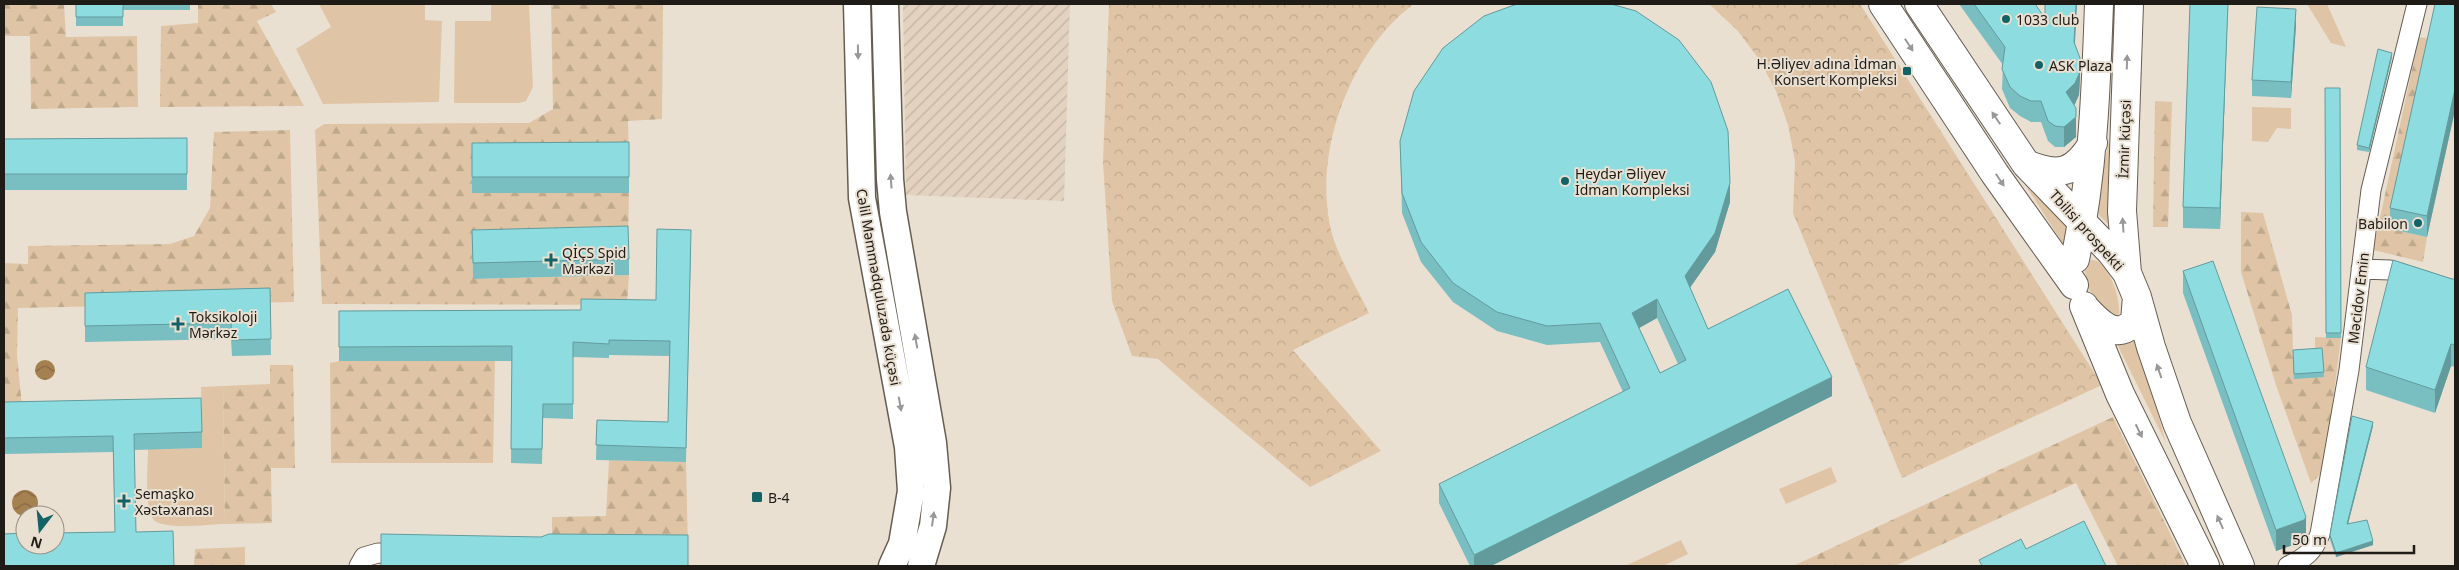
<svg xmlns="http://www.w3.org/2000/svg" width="2459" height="570" font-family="'Noto Sans',sans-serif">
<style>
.industrial{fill:url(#industrial-furrows)}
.grass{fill:#dfc5a5}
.forest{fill:url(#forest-firs)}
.park{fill:url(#park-crowns)}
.water{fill:url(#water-waves)}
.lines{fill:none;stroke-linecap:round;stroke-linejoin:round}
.minor-casing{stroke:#665d52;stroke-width:21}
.secondary-casing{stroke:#665d52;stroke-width:29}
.primary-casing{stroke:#665d52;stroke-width:30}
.minor{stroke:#fff;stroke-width:19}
.secondary{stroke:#fff;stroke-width:26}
.primary{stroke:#fff;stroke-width:28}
.wall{fill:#79bec1;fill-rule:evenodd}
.shaded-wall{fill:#639b9d}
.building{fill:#8ddde0;stroke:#639b9d;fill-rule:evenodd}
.oneway{fill:#9a9896}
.poi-dot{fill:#136366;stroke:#eae0d2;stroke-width:2}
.labels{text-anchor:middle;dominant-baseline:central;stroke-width:4;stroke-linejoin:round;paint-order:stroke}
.poi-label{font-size:14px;fill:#1f1b16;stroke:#eae0d2;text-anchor:start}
.street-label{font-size:14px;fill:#1f1b16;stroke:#eae0d2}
</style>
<defs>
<pattern id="industrial-furrows" width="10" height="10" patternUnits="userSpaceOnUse" patternTransform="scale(1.25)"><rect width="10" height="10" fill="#e2d2bf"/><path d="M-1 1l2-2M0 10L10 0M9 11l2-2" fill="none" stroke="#c1b4a3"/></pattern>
<pattern id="forest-firs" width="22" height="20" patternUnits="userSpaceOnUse" patternTransform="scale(1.25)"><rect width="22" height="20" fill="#dfc5a5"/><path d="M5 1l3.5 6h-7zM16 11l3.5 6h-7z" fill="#bfa98d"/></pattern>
<pattern id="park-crowns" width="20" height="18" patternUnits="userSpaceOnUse" patternTransform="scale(1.25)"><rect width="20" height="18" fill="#dfc5a5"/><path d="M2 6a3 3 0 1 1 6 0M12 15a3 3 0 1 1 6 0" fill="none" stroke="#bfa98d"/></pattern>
<pattern id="water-waves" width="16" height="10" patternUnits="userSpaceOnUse" patternTransform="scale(1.25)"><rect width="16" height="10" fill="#a58050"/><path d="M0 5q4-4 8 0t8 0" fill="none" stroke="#866841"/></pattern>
</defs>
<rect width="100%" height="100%" fill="#eae0d2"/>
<path class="industrial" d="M 903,4 L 1070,4 L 1064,201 L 906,195 Z"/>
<path class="grass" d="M 319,4 L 425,4 L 425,20 L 442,21 L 439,102 L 323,104 L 296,49 L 331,27 Z
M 491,4 L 529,4 L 533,87 L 526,101 L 519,103 L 454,103 L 455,21 L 491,21 Z
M 2307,4 L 2327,4 L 2346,47 L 2331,43 Z
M 2252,107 L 2291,108 L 2291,129 L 2277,128 L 2268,142 L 2252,141 Z
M 2109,141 L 2110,226 L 2095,211 Z
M 2019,175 L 2070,229 L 2065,247 Z
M 2091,260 C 2108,258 2121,299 2119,314 L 2115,317 L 2097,306 L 2089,288 L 2085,270 L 2087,262 Z
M 2138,340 L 2166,443 L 2117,344 Z
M 223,386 L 225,524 C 210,524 162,531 153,519 C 144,507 148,465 148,449 L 202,448 L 201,387 Z
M 1831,467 L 1837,482 L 1786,504 L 1779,489 Z
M 1681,540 L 1688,554 L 1663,566 L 1625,566 Z"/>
<path class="forest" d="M 4,4 L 64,4 L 66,37 L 137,36 L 138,107 L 31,109 L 30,36 L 4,36 Z
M 198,4 L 271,4 L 276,12 L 257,21 L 304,106 L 160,107 L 161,26 L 198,23 Z
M 551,4 L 663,4 L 662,119 L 628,121 L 629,158 L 472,159 L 472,193 L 629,193 L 628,242 L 472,246 L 473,279 L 629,275 L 627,305 L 322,304 L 315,130 L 324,124 L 529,123 L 553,109 Z
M 2419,37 L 2432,39 L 2390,229 L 2427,237 L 2423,262 L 2373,250 Z
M 2155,101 L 2172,102 L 2168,227 L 2153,227 Z
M 290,130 L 294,302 L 18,308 L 17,355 L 23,417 L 4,418 L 4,263 L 28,264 L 28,246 L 170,244 L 194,236 L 210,208 L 214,132 Z
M 2241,212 L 2263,213 L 2292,315 L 2293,355 L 2315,353 L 2315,337 L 2341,338 L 2324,471 L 2311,483 L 2277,388 L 2241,272 Z
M 339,361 L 495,361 L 493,463 L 331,463 L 330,363 Z
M 270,365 L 293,365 L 295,468 L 271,468 L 272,523 L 225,524 L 223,386 L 270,384 Z
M 2113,417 L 2186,566 L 2118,566 L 2076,483 L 1895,566 L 1793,566 Z
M 609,460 L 686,462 L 688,550 L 552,548 L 552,517 L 606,516 Z
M 245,547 L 245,566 L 194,566 L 195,549 Z"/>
<path class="park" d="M 1109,4 L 1414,4 C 1349,51 1310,159 1333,237 C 1340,260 1358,290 1369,313 L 1293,350 L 1381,451 L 1310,487 L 1200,396 L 1158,359 L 1132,356 L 1112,301 L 1103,162 Z
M 1709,4 L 1860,4 L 2102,385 L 1902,478 L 1793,213 L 1795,161 L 1788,125 L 1776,91 L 1759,59 L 1737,30 Z"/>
<path class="water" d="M35 370a10 10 0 1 1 20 0a10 10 0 1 1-20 0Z
M12 503a13 13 0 1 1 26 0a13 13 0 1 1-26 0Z"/>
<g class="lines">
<defs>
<path id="minor" d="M 2361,269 L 2390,270 L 2455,291
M 359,566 L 364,557 L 378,553 L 406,554
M 2288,566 C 2305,558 2313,552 2320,534 L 2349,370 L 2371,190 L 2417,4"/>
<path id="secondary" d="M 857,4 L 862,198 L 908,447 L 911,491 L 902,544 L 892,566
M 885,4 L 890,179 L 893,212 L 933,443 L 937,488 L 933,526 L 921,566"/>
<path id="primary" d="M 1883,4 L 1995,174 L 2074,285
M 1919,4 L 2026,164 L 2111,252 L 2127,273 L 2137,297 L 2151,347 L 2177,423 L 2240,566
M 2026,164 C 2059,178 2075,173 2093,143
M 2075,259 C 2093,174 2096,90 2099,4
M 2127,273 L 2122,211 L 2129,4
M 2084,306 L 2120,394 L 2205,566
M 2085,308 C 2099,323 2116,342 2135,321 L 2137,297"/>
</defs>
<use href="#minor" class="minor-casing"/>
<use href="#secondary" class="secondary-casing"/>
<use href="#primary" class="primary-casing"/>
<use href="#minor" class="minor"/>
<use href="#secondary" class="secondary"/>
<use href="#primary" class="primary"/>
</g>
<path class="wall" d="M 76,4 L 190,4 L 190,10 L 123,10 L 123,26 L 76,26 Z
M 1959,4 L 2035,4 L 2045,18 L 2075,45 L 2080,79 L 2079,95 L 2074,104 L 2076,137 L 2064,147 L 2055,147 L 2048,141 L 2041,122 L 2031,122 L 2020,116 L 2010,108 L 2002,89 L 2003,65 Z
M 2190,4 L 2228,4 L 2220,229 L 2183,228 L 2183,207 Z
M 2455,4 L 2455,110 L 2427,237 L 2390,229 L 2390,208 Z
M 2296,25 L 2291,98 L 2252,96 L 2252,80 Z
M 2392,57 L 2369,152 L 2357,150 L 2357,145 Z
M 2325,88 L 2340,88 L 2341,338 L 2326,338 Z
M 187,138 L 187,190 L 4,190 L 4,139 Z
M 1400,141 L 1730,202 L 1715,252 L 1690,287 L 1708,329 L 1832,396 L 1491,566 L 1470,566 L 1439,503 L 1439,484 L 1623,392 L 1600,342 L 1547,345 L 1497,331 L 1453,302 L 1421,262 L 1402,213 ZM 1657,318 L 1678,364 L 1660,373 L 1639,328 Z
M 629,142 L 629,193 L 472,193 L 472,143 Z
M 472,230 L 629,259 L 629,275 L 473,279 Z
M 691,244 L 686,462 L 596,460 L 597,420 L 668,422 L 670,356 L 609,355 L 609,358 L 573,357 L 573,419 L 543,418 L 542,464 L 511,463 L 512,361 L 339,361 L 339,311 L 581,310 L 656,300 Z
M 2183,271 L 2306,538 L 2304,541 L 2276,551 L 2183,293 Z
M 2452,279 L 2455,279 L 2455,367 L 2451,366 L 2435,413 L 2366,390 L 2366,367 Z
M 270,288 L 271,355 L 232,356 L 231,339 L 85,342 L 85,293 Z
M 2322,348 L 2324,377 L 2294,379 L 2293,350 Z
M 4,402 L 202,432 L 202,448 L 134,450 L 136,532 L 174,566 L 115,532 L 113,452 L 4,454 Z
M 2373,426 L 2348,524 L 2373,545 L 2336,557 L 2330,540 L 2330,535 Z"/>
<path class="shaded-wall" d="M 2076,4 L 2077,4 L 2074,63 L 2074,42 Z
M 2228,4 L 2220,229 L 2220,208 Z
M 2296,9 L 2296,25 L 2291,98 L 2291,82 Z
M 2392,53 L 2392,57 L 2369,152 L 2369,148 Z
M 2080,58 L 2080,79 L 2079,95 L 2075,104 L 2066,113 L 2066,92 Z
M 2455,89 L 2455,110 L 2427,237 L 2427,216 Z
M 2076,117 L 2076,137 L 2064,147 L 2064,127 Z
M 1730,183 L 1730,202 L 1715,252 L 1685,295 L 1685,276 Z
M 1657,299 L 1657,318 L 1632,332 L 1632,313 Z
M 2451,344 L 2451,366 L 2435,413 L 2435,390 Z
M 1832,377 L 1832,396 L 1491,566 L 1474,566 L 1474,555 Z
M 2373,422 L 2373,426 L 2347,528 L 2347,524 Z
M 2306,517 L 2306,538 L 2304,541 L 2276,551 L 2276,530 Z
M 2373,541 L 2373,545 L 2336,557 L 2336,553 Z"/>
<path class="building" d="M 76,4 L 123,4 L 123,17 L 76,17 Z
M 1517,4 L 1611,4 L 1636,11 L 1679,40 L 1711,82 L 1728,131 L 1730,183 L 1715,233 L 1685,276 L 1708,329 L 1788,289 L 1832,377 L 1474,555 L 1439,484 L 1630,388 L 1600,323 L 1547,326 L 1497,312 L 1453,283 L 1421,242 L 1402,193 L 1400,141 L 1414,91 L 1443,48 L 1484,16 ZM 1657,299 L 1686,360 L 1660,373 L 1632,313 Z
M 1974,4 L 2035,4 L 2045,18 L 2045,4 L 2076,4 L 2074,42 L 2080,58 L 2079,74 L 2075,83 L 2066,92 L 2076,108 L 2076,117 L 2064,127 L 2055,126 L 2048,121 L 2041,101 L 2031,101 L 2020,96 L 2010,87 L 2002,69 L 2005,47 Z
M 2190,4 L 2228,4 L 2220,208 L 2183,207 Z
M 2435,4 L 2455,4 L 2455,89 L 2427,216 L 2390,208 Z
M 2257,7 L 2296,9 L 2291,82 L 2252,80 Z
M 2378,49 L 2392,53 L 2369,148 L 2357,145 Z
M 2325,88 L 2340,88 L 2341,333 L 2326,333 Z
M 187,138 L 187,174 L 4,174 L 4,139 Z
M 629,142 L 629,177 L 472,177 L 472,143 Z
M 628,226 L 629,259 L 473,263 L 472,230 Z
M 657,229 L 691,230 L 686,448 L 596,445 L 597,420 L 668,422 L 670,341 L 609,340 L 609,344 L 573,342 L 573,404 L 543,404 L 542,449 L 511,449 L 512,346 L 339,347 L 339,311 L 581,310 L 581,299 L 656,300 Z
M 2393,260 L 2452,279 L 2455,279 L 2455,345 L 2451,344 L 2435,390 L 2366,367 Z
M 2213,261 L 2306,517 L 2304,520 L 2276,530 L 2183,271 Z
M 270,288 L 271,339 L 232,340 L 231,323 L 85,326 L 85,293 Z
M 2322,348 L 2324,372 L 2294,374 L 2293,350 Z
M 201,398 L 202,432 L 134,434 L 136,532 L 173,531 L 174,566 L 4,566 L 4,534 L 25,533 L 25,545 L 55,545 L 55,533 L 115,532 L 113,436 L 4,438 L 4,402 Z
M 2352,416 L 2373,422 L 2347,524 L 2367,520 L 2373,541 L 2336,553 L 2330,535 Z
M 2084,521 L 2106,566 L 1982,566 L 1979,560 L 2021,539 L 2026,549 Z
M 381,534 L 541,537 L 549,534 L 688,535 L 688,566 L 381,566 Z"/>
<defs><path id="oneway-solid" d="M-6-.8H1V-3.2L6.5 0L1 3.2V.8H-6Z" transform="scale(1.25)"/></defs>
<g class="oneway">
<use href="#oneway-solid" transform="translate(1909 45) rotate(57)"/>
<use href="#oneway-solid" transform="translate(858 52) rotate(89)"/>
<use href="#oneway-solid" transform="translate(2127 62) rotate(-88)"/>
<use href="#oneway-solid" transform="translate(1996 118) rotate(-124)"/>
<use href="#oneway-solid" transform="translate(2000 180) rotate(56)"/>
<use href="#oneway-solid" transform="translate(891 181) rotate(-94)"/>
<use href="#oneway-solid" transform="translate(2123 225) rotate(-94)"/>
<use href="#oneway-solid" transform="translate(916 341) rotate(-100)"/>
<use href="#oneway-solid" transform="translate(2159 371) rotate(-109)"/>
<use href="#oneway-solid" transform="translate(900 404) rotate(80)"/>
<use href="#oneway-solid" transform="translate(2139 431) rotate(64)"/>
<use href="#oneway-solid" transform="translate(933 519) rotate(-82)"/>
<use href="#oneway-solid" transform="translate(2220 522) rotate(-114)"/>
</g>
<g class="poi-dot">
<circle cx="2006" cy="19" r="5"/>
<circle cx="2039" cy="65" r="5"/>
<rect x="1902" y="66" width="10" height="10" rx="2.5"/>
<circle cx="1565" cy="181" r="5"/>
<circle cx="2418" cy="223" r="5"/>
<path d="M548.5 252.5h5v5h5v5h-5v5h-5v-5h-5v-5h5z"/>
<path d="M175.5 316.5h5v5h5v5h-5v5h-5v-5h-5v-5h5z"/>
<rect x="751" y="491" width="12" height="12" rx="2.5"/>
<path d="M121.5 493.5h5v5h5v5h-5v5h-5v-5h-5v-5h5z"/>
</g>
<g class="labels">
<g class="poi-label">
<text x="2016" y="19">1033 club</text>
<text x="1897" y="63" text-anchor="end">H.Əliyev adına İdman<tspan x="1897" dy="16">Konsert Kompleksi</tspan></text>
<text x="2049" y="65">ASK Plaza</text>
<text x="1575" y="173">Heydər Əliyev<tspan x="1575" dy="16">İdman Kompleksi</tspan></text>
<text x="2408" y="223" text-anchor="end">Babilon</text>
<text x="562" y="252">QİÇS Spid<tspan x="562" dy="16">Mərkəzi</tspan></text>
<text x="189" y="316">Toksikoloji<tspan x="189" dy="16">Mərkəz</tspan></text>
<text x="135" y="493">Semaşko<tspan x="135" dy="16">Xəstəxanası</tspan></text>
<text x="768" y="497">B-4</text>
</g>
<g class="street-label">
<text transform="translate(2124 139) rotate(-88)">İzmir küçəsi</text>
<text transform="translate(2087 230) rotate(48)">Tbilisi prospekti</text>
<text transform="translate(879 287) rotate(80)">Cəlil Məmmədquluzadə küçəsi</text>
<text transform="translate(2358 298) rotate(-83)">Məcidov Emin</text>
</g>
</g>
<rect width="2459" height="570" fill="none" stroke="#1f1b16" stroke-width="10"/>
<g transform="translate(40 530) rotate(196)"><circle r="24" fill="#eae0d2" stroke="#999187"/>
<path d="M0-4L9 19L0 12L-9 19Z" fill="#136366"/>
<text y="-8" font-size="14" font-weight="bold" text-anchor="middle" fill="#1f1b16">N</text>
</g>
<path d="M2284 545v8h130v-8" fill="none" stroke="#1f1b16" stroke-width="2.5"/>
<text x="2292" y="545" font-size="15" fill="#1f1b16" stroke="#eae0d2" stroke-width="4" paint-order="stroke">50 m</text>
</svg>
